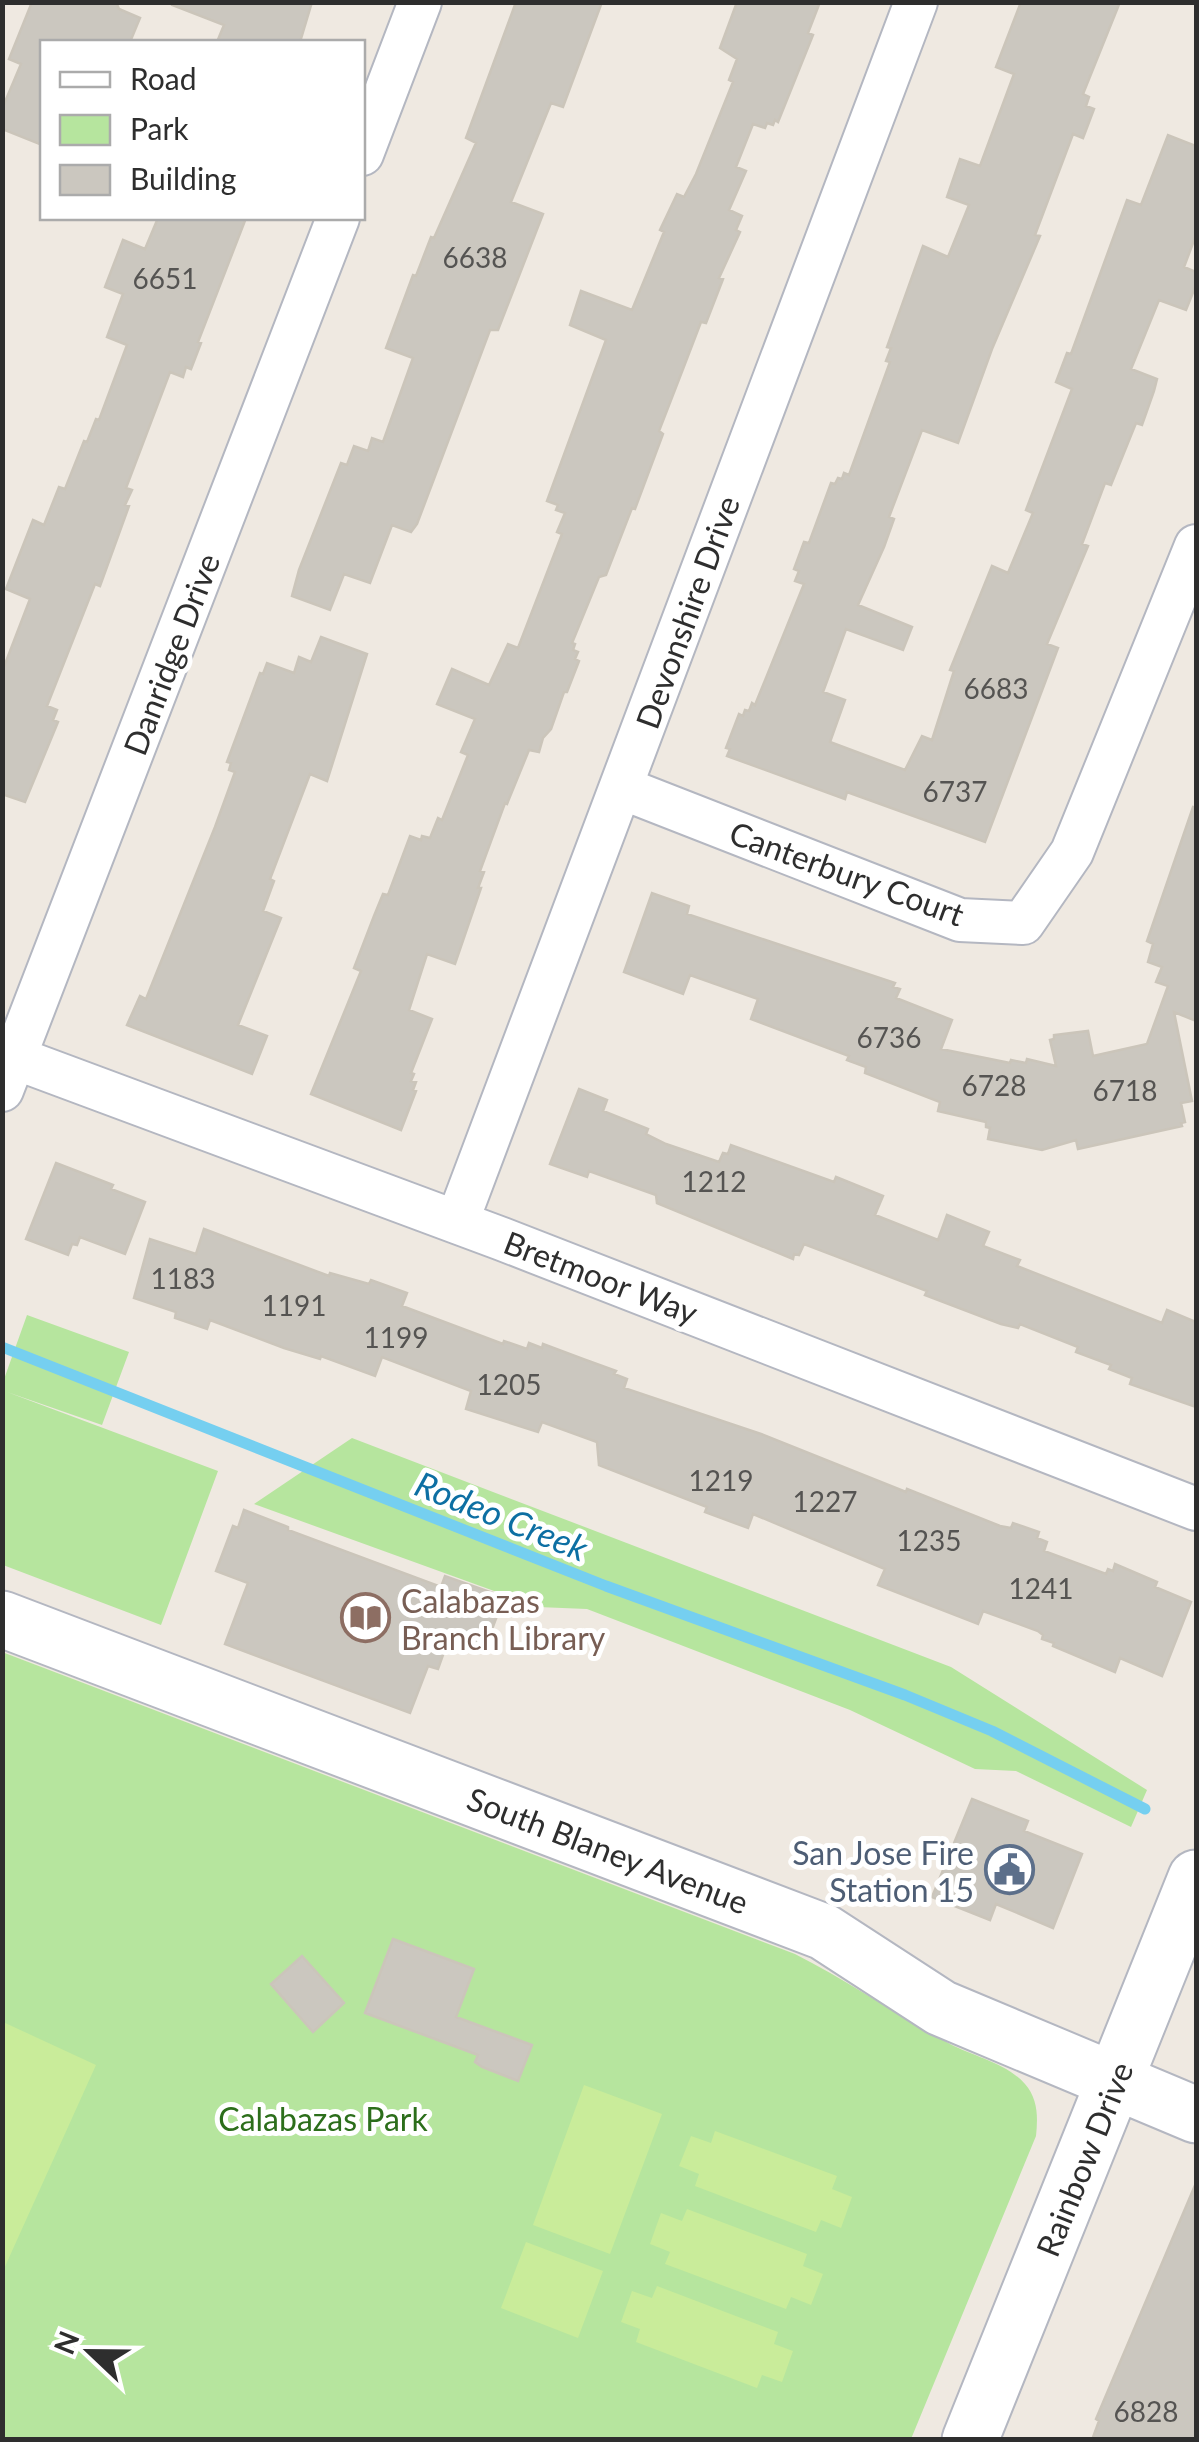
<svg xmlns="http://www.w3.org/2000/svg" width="1199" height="2442" font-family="Lato,sans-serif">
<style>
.green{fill:#b6e59e}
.pitch{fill:#c9ec9a}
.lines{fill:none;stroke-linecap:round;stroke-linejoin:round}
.stream{stroke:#75cff0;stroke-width:11}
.building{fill:#cbc7bf;stroke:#cbc5ba;stroke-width:2.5}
.street-casing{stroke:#b4b7c1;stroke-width:46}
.secondary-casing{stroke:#b4b7c1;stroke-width:59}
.street{stroke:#fff;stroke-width:42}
.secondary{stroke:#fff;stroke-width:55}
.labels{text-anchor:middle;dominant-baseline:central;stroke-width:10;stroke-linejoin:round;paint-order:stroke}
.number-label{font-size:28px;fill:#555452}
.street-label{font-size:32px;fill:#2e2e2e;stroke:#fff}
.education-label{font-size:32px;fill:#785e54;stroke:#fff;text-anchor:start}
.service-label{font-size:32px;fill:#4e5e75;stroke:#fff;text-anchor:end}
.park-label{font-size:32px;fill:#2c6e1b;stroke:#fff}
.water-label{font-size:35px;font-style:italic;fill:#0d6fa3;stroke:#fff}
</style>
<rect width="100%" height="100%" fill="#efe9e1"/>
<path class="green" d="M 27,1315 L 129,1352 L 102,1425 L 7,1392 L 218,1471 L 161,1625 L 3,1565 L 3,1382 Z
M 352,1438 L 951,1667 L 1147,1790 L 1131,1827 L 1016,1771 L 975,1769 L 850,1710 L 587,1609 L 538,1607 L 254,1504 Z
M 2,1652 L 795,1954 C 848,1981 897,2015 950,2044 C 973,2056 1008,2064 1025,2084 C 1038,2099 1038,2117 1036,2136 L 911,2439 L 3,2439 Z"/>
<path class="pitch" d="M 3,2022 L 96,2065 L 3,2271 Z
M 584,2085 L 662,2114 L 610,2254 L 533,2225 Z
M 715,2131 L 837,2176 L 832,2189 L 852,2197 L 841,2228 L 821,2220 L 816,2232 L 695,2186 L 699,2174 L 679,2166 L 691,2136 L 711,2143 Z
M 687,2209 L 807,2254 L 803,2266 L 823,2274 L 811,2305 L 791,2297 L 786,2309 L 665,2264 L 670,2252 L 650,2244 L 661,2213 L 682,2221 Z
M 526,2242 L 603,2271 L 578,2338 L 501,2308 Z
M 657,2286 L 778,2332 L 774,2344 L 793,2351 L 782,2382 L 762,2375 L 757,2388 L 636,2342 L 640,2329 L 621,2322 L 632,2291 L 652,2298 Z"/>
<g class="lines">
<path class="stream" d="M 2,1347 L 606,1586 L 905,1695 L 992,1731 L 1145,1809"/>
</g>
<path class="building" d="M 32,2 L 116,2 L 119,9 L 140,18 L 130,42 L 42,42 L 42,145 L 2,129 L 2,109 L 21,64 L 9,59 Z
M 172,2 L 312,2 L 300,42 L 217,42 L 224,25 L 172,5 Z
M 516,2 L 602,2 L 563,107 L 551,103 L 511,202 L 543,214 L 498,330 L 490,330 L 417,524 L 411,532 L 392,525 L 370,583 L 344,574 L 330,610 L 292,596 L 299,570 L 341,463 L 347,465 L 354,446 L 368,451 L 372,438 L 383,442 L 413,358 L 386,348 L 413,275 L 416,276 L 431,237 L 434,238 L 476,143 L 466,138 Z
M 737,2 L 820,2 L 808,33 L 813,35 L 778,122 L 775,120 L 773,125 L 767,123 L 765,128 L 753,124 L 736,167 L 746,171 L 729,210 L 742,216 L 736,230 L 740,232 L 719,278 L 723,279 L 706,323 L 701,322 L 683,369 L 659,431 L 663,434 L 635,509 L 632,508 L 606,575 L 599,577 L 572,643 L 575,644 L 573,650 L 578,652 L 575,659 L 579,661 L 567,692 L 564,692 L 551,729 L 543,738 L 539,752 L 529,750 L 507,804 L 505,803 L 480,871 L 484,872 L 478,888 L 481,888 L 455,964 L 427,954 L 409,1010 L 432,1019 L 411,1073 L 414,1074 L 411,1081 L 416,1082 L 413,1090 L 416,1091 L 401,1130 L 311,1094 L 361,971 L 354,968 L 374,916 L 383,894 L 388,895 L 410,836 L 421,840 L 422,836 L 430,838 L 438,818 L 442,820 L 468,755 L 461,752 L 475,719 L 437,704 L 452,669 L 489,685 L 508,644 L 518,648 L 562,534 L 557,532 L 565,513 L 556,510 L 558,505 L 547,501 L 606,340 L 570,325 L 581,291 L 632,310 L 664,232 L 660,230 L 677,194 L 684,197 L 696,174 L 733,82 L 729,80 L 737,59 L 720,48 Z
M 1021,2 L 1120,2 L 1083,94 L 1089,97 L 1086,106 L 1094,109 L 1083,138 L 1073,134 L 1035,235 L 1040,236 L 992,349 L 958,443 L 922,430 L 889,517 L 894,519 L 884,547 L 858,605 L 912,627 L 903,650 L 846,629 L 823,692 L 845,700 L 830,742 L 905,770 L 922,736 L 932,740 L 954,671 L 950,670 L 992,566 L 1008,573 L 1033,513 L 1026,510 L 1072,389 L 1056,382 L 1067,353 L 1071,354 L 1127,200 L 1141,205 L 1168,135 L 1196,146 L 1196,235 L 1184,267 L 1196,272 L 1196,285 L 1186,310 L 1159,300 L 1131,369 L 1157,379 L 1154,391 L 1142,425 L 1136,423 L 1111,485 L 1105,483 L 1082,544 L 1088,546 L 1047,644 L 1058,648 L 985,842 L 847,792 L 845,799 L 727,756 L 730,749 L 726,748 L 739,714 L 743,716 L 745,710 L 749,711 L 752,703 L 755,705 L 804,584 L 795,581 L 799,571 L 794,569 L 804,542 L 809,543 L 831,483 L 835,484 L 838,478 L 842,479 L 844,473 L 849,475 L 890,362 L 886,361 L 891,348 L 887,347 L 923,246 L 948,257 L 969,205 L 947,197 L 960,159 L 980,166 L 1014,74 L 996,67 Z
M 158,218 L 246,218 L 198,342 L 201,343 L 191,369 L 186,367 L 183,377 L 170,372 L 126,488 L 132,490 L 125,505 L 129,506 L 100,586 L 95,584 L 47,706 L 57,710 L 53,720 L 58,722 L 25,802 L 2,794 L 2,672 L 30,599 L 6,589 L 33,520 L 44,525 L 59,487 L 65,489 L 84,441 L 87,442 L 96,419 L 99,420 L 127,345 L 107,337 L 123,294 L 105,287 L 123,240 L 145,249 Z
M 321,637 L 367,654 L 327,781 L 310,774 L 270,879 L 274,881 L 263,911 L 281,918 L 238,1025 L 267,1036 L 252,1074 L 127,1025 L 140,996 L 146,999 L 215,827 L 235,772 L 229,770 L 231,763 L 227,762 L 260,673 L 263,674 L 267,663 L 294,673 L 299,657 L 311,662 Z
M 1193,807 L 1196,808 L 1196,1021 L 1174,1012 L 1192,1101 L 1181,1103 L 1185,1122 L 1181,1123 L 1182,1126 L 1078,1149 L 1076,1140 L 1042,1150 L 988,1139 L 990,1128 L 986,1127 L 986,1122 L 938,1111 L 940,1102 L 865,1073 L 866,1067 L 847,1060 L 849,1056 L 751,1019 L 758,999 L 690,975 L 683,994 L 624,972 L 652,893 L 689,906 L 687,914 L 895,983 L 893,987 L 900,989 L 896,998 L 952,1020 L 941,1049 L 1010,1063 L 1011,1060 L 1026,1063 L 1027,1059 L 1056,1066 L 1050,1040 L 1054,1039 L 1054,1035 L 1088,1031 L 1093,1056 L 1147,1044 L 1168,986 L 1156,982 L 1162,967 L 1148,962 L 1153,944 L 1147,941 Z
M 579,1089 L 607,1100 L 603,1111 L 648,1129 L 646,1134 L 666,1144 L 719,1162 L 723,1153 L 728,1154 L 731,1145 L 834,1182 L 836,1177 L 883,1196 L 875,1215 L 938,1240 L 947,1215 L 989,1232 L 983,1246 L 1020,1260 L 1017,1266 L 1162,1323 L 1167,1310 L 1196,1322 L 1196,1407 L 1130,1384 L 1132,1378 L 1109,1369 L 1111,1365 L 1076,1352 L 1078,1347 L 1020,1324 L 1018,1328 L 1001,1324 L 925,1295 L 927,1291 L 804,1244 L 799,1255 L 794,1254 L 793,1259 L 657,1203 L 656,1195 L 589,1171 L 587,1177 L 550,1164 Z
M 56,1163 L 113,1185 L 111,1189 L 145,1202 L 125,1254 L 80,1237 L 77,1245 L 72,1244 L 68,1255 L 26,1239 Z
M 204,1229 L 329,1276 L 330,1273 L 369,1284 L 371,1280 L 407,1293 L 402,1306 L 503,1344 L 504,1341 L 527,1349 L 529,1343 L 542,1348 L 543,1344 L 583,1359 L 616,1371 L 614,1374 L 627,1379 L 624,1388 L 761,1434 L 906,1492 L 907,1489 L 1000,1526 L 1011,1528 L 1013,1523 L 1039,1532 L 1037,1538 L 1047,1542 L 1044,1551 L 1106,1574 L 1108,1569 L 1113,1571 L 1115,1564 L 1157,1582 L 1155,1587 L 1191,1602 L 1162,1676 L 1120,1658 L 1115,1672 L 1053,1646 L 1054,1643 L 1042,1639 L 1043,1635 L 1038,1631 L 983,1611 L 978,1624 L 878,1585 L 885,1569 L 753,1514 L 748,1528 L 705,1512 L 707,1507 L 599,1465 L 597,1442 L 542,1422 L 538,1432 L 466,1409 L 471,1391 L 382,1357 L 375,1376 L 321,1356 L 320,1359 L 284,1348 L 210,1320 L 207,1329 L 175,1318 L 176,1312 L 134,1298 L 150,1239 L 196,1254 Z
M 244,1510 L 288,1527 L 288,1530 L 441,1587 L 445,1576 L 504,1597 L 484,1651 L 449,1638 L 438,1669 L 428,1666 L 410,1713 L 225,1644 L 248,1583 L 216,1571 L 233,1526 L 238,1528 Z
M 972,1799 L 1028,1821 L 1024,1831 L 1082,1854 L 1053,1928 L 996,1904 L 990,1920 L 932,1897 Z
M 393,1939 L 474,1969 L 456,2017 L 532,2045 L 518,2081 L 482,2067 L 475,2062 L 478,2055 L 365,2013 Z
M 302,1956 L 344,2003 L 313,2032 L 271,1984 Z
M 1196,2183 L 1196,2440 L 1092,2440 L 1099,2421 L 1096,2419 Z"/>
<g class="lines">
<defs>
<path id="street" d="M 362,154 L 420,2
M 622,788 L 960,920 L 1023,923 L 1072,852 L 1196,546
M 2,1053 L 502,1239 L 1196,1509
M 2,1090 L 338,218
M 457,1222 L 916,2"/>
<path id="secondary" d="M 2,1619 L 824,1932 L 941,2008 L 1196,2115
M 970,2440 L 1196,1878"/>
</defs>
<use href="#street" class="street-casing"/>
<use href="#secondary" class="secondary-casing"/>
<use href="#street" class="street"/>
<use href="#secondary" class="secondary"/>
</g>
<defs>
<symbol id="library-ring" viewBox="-11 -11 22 22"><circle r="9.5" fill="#fff" stroke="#8d6e63" stroke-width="1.5"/><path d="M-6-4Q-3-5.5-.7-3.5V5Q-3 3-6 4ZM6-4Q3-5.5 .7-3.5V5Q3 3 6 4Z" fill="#8d6e63"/></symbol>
<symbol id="civic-ring" viewBox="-11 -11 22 22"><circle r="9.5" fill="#fff" stroke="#5c6f8a" stroke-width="1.5"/><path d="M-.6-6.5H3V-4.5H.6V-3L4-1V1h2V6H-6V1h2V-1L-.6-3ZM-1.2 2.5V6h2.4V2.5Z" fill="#5c6f8a"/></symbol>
</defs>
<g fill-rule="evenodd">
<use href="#library-ring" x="338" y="1590" width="55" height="55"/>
<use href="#civic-ring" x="982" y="1842" width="55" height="55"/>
</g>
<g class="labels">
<g class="number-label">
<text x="475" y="257">6638</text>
<text x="165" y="278">6651</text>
<text x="996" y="688">6683</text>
<text x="955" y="791">6737</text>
<text x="889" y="1037">6736</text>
<text x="994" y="1085">6728</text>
<text x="1125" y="1090">6718</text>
<text x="714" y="1181">1212</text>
<text x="183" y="1278">1183</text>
<text x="294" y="1305">1191</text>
<text x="396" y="1337">1199</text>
<text x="509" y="1384">1205</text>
<text x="721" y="1480">1219</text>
<text x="825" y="1501">1227</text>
<text x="929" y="1540">1235</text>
<text x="1041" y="1588">1241</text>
<text x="1146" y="2411">6828</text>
</g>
<g class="street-label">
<text transform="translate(687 612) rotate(-70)">Devonshire Drive</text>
<text transform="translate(171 654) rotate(-69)">Danridge Drive</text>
<text transform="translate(847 873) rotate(20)">Canterbury Court</text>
<text transform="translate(601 1277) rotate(21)">Bretmoor Way</text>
<text transform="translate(608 1850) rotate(21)">South Blaney Avenue</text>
<text transform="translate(1084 2159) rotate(-68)">Rainbow Drive</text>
</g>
<g class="education-label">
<text x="401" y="1600">Calabazas<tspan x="401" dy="37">Branch Library</tspan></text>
</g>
<g class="service-label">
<text x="974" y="1852">San Jose Fire<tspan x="974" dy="37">Station 15</tspan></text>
</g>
<g class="park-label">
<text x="323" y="2118">Calabazas Park</text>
</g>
<g class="water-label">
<text transform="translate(502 1515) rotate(22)">Rodeo Creek</text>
</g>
</g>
<rect width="1199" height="2442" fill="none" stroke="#2e2e2e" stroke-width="10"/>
<rect x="40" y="40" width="325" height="180" fill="#ffffff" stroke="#ababab" stroke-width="2.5"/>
<rect x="60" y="72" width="50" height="15" fill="#ffffff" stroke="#ababab" stroke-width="2.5"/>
<text x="130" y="90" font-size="30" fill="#2e2e2e">Road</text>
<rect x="60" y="115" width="50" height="30" fill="#b6e59e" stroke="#ababab" stroke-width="2.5"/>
<text x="130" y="140" font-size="30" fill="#2e2e2e">Park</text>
<rect x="60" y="165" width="50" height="30" fill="#cbc7bf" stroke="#ababab" stroke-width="2.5"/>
<text x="130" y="190" font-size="30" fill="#2e2e2e">Building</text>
<g transform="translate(90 2352) rotate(292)" stroke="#ffffff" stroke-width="8" paint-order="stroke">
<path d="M0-8L18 38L0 25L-18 38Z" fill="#2e2e2e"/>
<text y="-15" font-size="28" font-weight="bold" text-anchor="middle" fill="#2e2e2e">N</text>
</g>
</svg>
